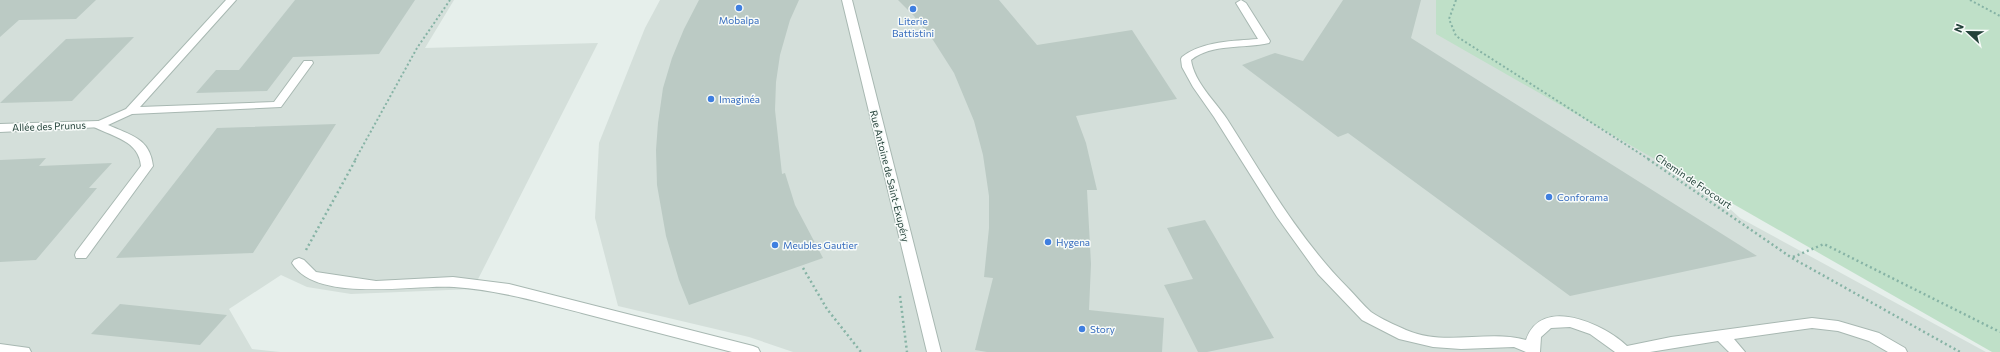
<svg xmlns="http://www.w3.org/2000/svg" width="2000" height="352" font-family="Commissioner,sans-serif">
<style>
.built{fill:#d4dfda}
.green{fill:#bfe0c8}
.building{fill:#bbcac4}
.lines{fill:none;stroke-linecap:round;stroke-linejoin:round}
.lane-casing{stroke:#a8b8b2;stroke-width:2}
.street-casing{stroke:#a8b8b2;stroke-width:2}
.path-far1{stroke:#86b3a5;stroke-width:2;stroke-dasharray:2 2.5;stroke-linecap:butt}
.path{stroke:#86b3a5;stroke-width:2.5;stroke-dasharray:2 3;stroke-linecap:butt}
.lane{fill:#fff;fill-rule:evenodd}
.street{fill:#fff;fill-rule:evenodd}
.shop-dot{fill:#3f7fe0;stroke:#f7fbf9;stroke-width:1.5}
.labels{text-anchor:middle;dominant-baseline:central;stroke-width:3;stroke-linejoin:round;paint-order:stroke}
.shop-label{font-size:10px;fill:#366cbe;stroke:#f7fbf9;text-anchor:start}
.street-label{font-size:10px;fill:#24423a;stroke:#f7fbf9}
</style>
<rect width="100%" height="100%" fill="#e6efeb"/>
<path class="built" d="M 0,0 L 454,0 L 425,48 L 598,43 L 473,289 L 351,294 L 307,287 L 281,275 L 229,309 L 252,349 L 280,352 L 0,352 Z
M 660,0 L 1501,0 L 1740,218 L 1986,352 L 793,352 L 749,337 L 618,306 L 595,218 L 599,143 L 645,28 Z"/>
<path class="green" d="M 1436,0 L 2000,0 L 2000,352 L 1992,352 L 1436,34 Z"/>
<path class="building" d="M 0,0 L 96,0 L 76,19 L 19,20 L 0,37 Z
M 295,0 L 415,0 L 379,54 L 293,57 L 267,91 L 196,93 L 216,70 L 239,70 Z
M 699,0 L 799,0 L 790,20 L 780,55 L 776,82 L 775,110 L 782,174 L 785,173 L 795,205 L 823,258 L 689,305 L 679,280 L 666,236 L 657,185 L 656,150 L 658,123 L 663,88 L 672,58 L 684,29 Z
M 898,0 L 999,0 L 1037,45 L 1132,30 L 1177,99 L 1076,116 L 1086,143 L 1097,190 L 1087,190 L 1091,264 L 1089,310 L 1164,318 L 1162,352 L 987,352 L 975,350 L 993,278 L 984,277 L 989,228 L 989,196 L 983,155 L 974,121 L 954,73 L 933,40 L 914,16 Z
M 1343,0 L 1421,0 L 1411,38 L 1757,256 L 1570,296 L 1348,133 L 1338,137 L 1242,65 L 1275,53 L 1303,61 Z
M 134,37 L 72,101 L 0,103 L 66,39 Z
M 336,124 L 253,253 L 116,258 L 217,128 Z
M 46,158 L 39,166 L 112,163 L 89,188 L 97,188 L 36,260 L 0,262 L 0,160 Z
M 1205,220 L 1274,338 L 1207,352 L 1198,352 L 1164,285 L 1193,279 L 1167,228 Z
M 120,304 L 227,315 L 200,345 L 91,334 Z"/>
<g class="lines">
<defs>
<path id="lane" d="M 226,0 L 236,0 L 140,107 L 274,102 L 304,61 L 312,61 L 313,63 L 281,107 L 132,114 L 108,125 C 130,135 150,138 153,166 L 86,258 L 76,258 L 75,255 L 76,252 L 141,166 C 139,141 114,137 94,127 L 92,125 L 94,123 L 126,109 Z
M 1241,0 L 1246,3 L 1270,41 L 1269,43 C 1244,49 1212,43 1191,60 C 1194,82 1215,101 1227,119 C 1264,177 1299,239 1348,288 C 1356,296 1363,305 1371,312 C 1381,319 1395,325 1406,330 C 1445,347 1488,329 1526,340 C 1541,295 1604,324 1627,346 L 1671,337 L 1812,318 L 1838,321 L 1879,333 L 1905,348 L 1907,352 L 1888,352 L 1869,341 L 1838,331 L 1812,328 L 1734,339 L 1745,352 L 1729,352 L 1718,341 L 1650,352 L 1615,352 L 1590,334 L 1570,327 L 1551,328 L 1541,337 L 1540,352 L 1526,352 L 1514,347 L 1461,349 L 1433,347 L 1399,339 L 1362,320 L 1318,274 L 1277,217 L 1214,117 L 1193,87 L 1182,67 L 1181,59 L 1182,57 C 1202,41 1234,41 1258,39 L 1236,3 Z
M 299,258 L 304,260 L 316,272 L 376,281 L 453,277 L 509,284 L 753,346 L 758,348 L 760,352 L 732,352 C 682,339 632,326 582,313 C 540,302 498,290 454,287 C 414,284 316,304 292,263 L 294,260 Z
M 0,344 L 29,348 L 31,352 L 0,352 Z"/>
<path id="street" d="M 842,0 L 852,0 L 941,352 L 927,352 Z
M 98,121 L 102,123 L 104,125 L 102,127 L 0,132 L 0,124 Z"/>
</defs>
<use href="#lane" class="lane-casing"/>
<use href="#street" class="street-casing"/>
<path class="path-far1" d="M 1456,0 L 1449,19 L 1456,36 L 1650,160
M 1970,0 L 2000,16
M 355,160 L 417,48 L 450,0"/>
<path class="path" d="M 1648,159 L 1792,258 L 1960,352
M 306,250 L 356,159
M 1793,257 L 1824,244 L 2000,332
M 803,268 L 827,309 L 861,352
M 900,296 L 907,352"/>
<use href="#lane" class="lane"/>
<use href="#street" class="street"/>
</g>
<g class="shop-dot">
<circle cx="739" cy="8" r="4"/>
<circle cx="913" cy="9" r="4"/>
<circle cx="711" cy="99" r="4"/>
<circle cx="1549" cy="197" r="4"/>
<circle cx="1048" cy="242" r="4"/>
<circle cx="775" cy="245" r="4"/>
<circle cx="1082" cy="329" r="4"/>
</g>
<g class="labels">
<g class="shop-label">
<text x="739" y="20" text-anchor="middle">Mobalpa</text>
<text x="913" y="21" text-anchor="middle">Literie<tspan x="913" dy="12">Battistini</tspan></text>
<text x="719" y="99">Imaginéa</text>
<text x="1557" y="197">Conforama</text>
<text x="1056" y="242">Hygena</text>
<text x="783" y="245">Meubles Gautier</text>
<text x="1090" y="329">Story</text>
</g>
<g class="street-label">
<text transform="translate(49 126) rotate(-2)">Allée des Prunus</text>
<text transform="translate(890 176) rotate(76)">Rue Antoine de Saint-Exupéry</text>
<text transform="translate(1694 181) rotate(34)">Chemin de Frocourt</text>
</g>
</g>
<g transform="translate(1968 32) rotate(292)" stroke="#f7fbf9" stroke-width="3" paint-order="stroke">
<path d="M0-3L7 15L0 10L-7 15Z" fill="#24423a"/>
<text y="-6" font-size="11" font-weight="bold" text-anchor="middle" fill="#24423a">N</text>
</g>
</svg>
